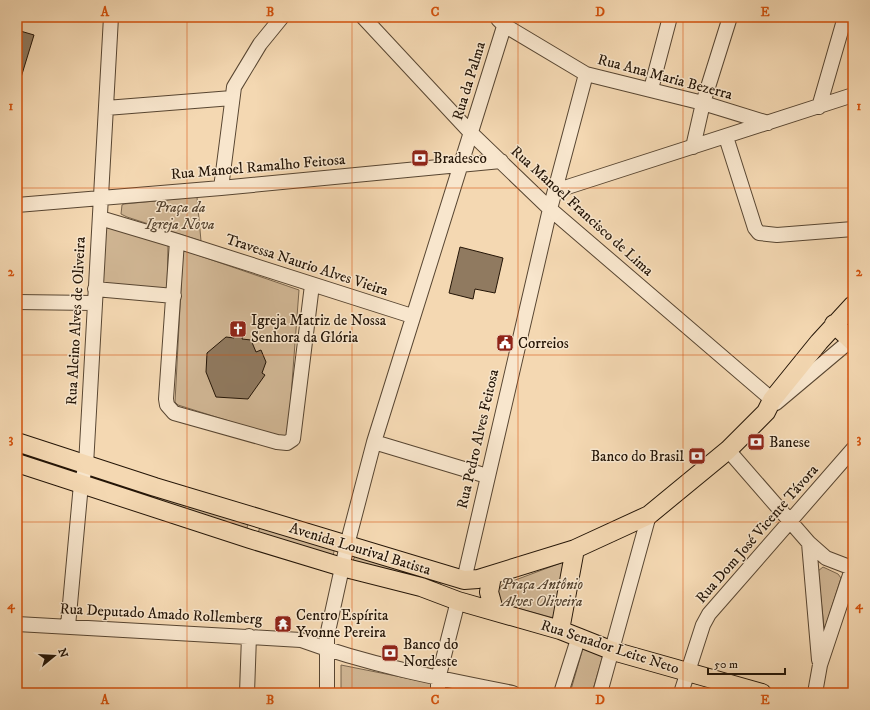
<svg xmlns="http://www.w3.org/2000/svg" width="870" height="710" font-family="'IM FELL DW Pica',serif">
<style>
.green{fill:#d1b795;stroke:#7a664e}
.building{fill:#907a60;stroke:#241507}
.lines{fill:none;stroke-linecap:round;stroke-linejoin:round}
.minor-casing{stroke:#584632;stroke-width:16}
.major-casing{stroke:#241507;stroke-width:20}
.minor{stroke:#f8e6cd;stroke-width:14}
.major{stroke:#f4d8b2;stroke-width:18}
.grid{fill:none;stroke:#d4520c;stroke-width:1;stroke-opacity:0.55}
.labels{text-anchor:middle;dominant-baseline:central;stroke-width:3;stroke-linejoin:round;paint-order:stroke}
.street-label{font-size:15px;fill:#241507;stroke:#f8e6cd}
.poi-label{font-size:15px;fill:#241507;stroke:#f8e6cd;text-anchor:start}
.park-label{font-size:15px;font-style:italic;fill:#584632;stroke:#f8e6cd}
.neatline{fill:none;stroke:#d4520c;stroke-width:1.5}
.grid-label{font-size:13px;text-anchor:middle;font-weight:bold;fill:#d4520c}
</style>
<rect width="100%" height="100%" fill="#f4d8b2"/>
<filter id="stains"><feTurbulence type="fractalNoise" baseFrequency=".005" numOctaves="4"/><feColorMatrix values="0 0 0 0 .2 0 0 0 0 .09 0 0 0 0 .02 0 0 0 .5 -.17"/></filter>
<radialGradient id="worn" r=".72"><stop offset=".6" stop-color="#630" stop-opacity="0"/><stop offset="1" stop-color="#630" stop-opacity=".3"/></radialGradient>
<path class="green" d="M 197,197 L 201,241 L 127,217 L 121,214 L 122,205 L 124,204 Z
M 104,223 L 168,244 L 167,291 L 101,286 Z
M 183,250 L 299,290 L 288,436 L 286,439 L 178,405 L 175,402 Z
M 91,472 L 146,489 L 144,499 L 88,482 Z
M 159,494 L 249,520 L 246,532 L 156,503 Z
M 261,524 L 335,547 L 333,556 L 258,533 Z
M 356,553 L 442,580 L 438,591 L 353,561 Z
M 566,561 L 554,618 L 499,603 L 498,590 L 502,585 Z
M 823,567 L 838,574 L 841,578 L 826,625 L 824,627 L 818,571 Z
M 583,648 L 603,655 L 592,693 L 570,693 Z
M 341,665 L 431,683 L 430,693 L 341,693 Z"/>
<path class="building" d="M 17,30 L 34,35 L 19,84 L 17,84 Z
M 460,247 L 503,258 L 495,293 L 475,289 L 473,299 L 449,293 Z
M 235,331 L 244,332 L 242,339 L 251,340 L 256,352 L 261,350 L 266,362 L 262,373 L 265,375 L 248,399 L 216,397 L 206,372 L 207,353 L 226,337 L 234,338 Z"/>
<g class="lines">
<defs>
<path id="minor" d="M 363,17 L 471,133 L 550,209 L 776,403 L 851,340
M 498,19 L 504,25 L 586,74 L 703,103 L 768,123
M 651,89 L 670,17
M 819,107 L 845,17
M 106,108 L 232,98
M 726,137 L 755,228 L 759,233 L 777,235 L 853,229
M 693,147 L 703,103 L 730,17
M 221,188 L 234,87 L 260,44 L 282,17
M 555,191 L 853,95
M 17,205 L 221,188 L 501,161
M 100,218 L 177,241 L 412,316
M 177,241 L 166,399 L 167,405 L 174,413 L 277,442 L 287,443 L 293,439 L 312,285
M 95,289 L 174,296
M 17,302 L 93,303
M 374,442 L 487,476
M 728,450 L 809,543 L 826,558 L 852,568
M 809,543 L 819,660
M 464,580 L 550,209 L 586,74
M 17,624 L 301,640 C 369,665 442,679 513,693
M 68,626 L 81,484 L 86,465 L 111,17
M 247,693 L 249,636
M 327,693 L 327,636 L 347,545 L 374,442 L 507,17
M 438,693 L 438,679 L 458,601
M 561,693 L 579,636
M 600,693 L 649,515
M 681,693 L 703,625 L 709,614 L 853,449
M 815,693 L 820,665 L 853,566"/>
<path id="major" d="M 834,324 L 853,342
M 17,442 L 155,487 L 464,580 L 478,579 L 575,549 L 649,515 L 728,450 L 766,412 L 772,400 L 819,342 L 853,305
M 17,463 L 250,539 L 342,567 L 421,587 L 458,601 L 560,630 L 613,651 L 762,693
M 492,576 L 489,592 L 494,610
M 560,630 L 575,549"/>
</defs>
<use href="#minor" class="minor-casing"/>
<use href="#major" class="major-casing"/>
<use href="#minor" class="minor"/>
<use href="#major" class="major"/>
</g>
<path class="grid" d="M 187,17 L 187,693M 352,17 L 352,693M 518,17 L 518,693M 683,17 L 683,693M 17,188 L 853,188M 17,355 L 853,355M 17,522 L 853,522"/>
<defs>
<symbol id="bank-square" viewBox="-11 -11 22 22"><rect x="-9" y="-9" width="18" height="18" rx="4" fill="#8f2418" stroke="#f8e6cd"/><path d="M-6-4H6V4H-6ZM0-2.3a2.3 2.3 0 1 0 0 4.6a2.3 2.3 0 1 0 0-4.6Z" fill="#fff"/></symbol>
<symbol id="church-square" viewBox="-11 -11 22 22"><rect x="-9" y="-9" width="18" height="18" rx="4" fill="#8f2418" stroke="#f8e6cd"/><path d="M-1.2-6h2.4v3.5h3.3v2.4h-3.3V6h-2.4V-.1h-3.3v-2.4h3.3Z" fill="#fff"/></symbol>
<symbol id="civic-square" viewBox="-11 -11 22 22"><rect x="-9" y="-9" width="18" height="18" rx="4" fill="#8f2418" stroke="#f8e6cd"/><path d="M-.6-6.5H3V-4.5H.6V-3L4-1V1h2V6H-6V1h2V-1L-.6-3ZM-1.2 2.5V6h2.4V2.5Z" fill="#fff"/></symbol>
<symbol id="temple-square" viewBox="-11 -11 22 22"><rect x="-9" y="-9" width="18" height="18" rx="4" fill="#8f2418" stroke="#f8e6cd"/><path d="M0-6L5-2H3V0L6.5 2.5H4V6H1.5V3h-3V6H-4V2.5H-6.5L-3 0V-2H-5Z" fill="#fff"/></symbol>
</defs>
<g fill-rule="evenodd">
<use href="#bank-square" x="410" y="148" width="20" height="20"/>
<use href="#church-square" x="228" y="319" width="20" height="20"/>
<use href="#civic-square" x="495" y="333" width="20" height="20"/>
<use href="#bank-square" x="746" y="432" width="20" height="20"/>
<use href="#bank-square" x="687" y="446" width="20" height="20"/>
<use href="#temple-square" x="273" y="614" width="20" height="20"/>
<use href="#bank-square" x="380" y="643" width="20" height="20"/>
</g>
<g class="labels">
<g class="street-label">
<text transform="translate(665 77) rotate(15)">Rua Ana Maria Bezerra</text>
<text transform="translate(469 81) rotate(-73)">Rua da Palma</text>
<text transform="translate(258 167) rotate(-5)">Rua Manoel Ramalho Feitosa</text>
<text transform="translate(582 211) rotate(42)">Rua Manoel Francisco de Lima</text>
<text transform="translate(307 265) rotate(18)">Travessa Naurio Alves Vieira</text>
<text transform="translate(76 321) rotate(-87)">Rua Alcino Alves de Oliveira</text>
<text transform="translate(478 439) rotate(-77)">Rua Pedro Alves Feitosa</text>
<text transform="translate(757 534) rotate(-49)">Rua Dom José Vicente Távora</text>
<text transform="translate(360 549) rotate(17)">Avenida Lourival Batista</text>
<text transform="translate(161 614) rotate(3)">Rua Deputado Amado Rollemberg</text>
<text transform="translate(610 647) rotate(18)">Rua Senador Leite Neto</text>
</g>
<g class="poi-label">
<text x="433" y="158">Bradesco</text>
<text x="251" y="320">Igreja Matriz de Nossa<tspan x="251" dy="17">Senhora da Glória</tspan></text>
<text x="518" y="343">Correios</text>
<text x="769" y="442">Banese</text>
<text x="684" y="456" text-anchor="end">Banco do Brasil</text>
<text x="296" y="615">Centro Espírita<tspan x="296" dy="17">Yvonne Pereira</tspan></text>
<text x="403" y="644">Banco do<tspan x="403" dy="17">Nordeste</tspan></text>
</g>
<g class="park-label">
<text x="180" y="207">Praça da<tspan x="180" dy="17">Igreja Nova</tspan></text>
<text x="542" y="584">Praça Antônio<tspan x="542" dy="17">Alves Oliveira</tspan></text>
</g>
</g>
<rect width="870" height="710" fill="none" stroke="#f4d8b2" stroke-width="44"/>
<g transform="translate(54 656) rotate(72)" stroke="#f8e6cd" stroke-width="3" paint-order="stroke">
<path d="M0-3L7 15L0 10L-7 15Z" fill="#241507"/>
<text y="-6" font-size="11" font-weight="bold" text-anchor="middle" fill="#241507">N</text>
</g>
<path d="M708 668v6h77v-6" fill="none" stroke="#241507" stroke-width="2"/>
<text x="714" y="668" font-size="12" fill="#241507" stroke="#f8e6cd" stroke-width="3" paint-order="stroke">50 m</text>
<rect x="22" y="22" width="826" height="666" class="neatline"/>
<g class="grid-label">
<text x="105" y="16">A</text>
<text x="270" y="16">B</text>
<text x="435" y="16">C</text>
<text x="600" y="16">D</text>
<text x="765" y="16">E</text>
<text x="11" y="110">1</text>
<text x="859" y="110">1</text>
<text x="11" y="276">2</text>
<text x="859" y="276">2</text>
<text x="11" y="443">3</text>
<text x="859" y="443">3</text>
<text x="11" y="609">4</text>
<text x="859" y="609">4</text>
<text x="105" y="704">A</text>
<text x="270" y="704">B</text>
<text x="435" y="704">C</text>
<text x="600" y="704">D</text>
<text x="765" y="704">E</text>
</g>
<rect width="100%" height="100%" filter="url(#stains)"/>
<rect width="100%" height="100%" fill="url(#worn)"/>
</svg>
